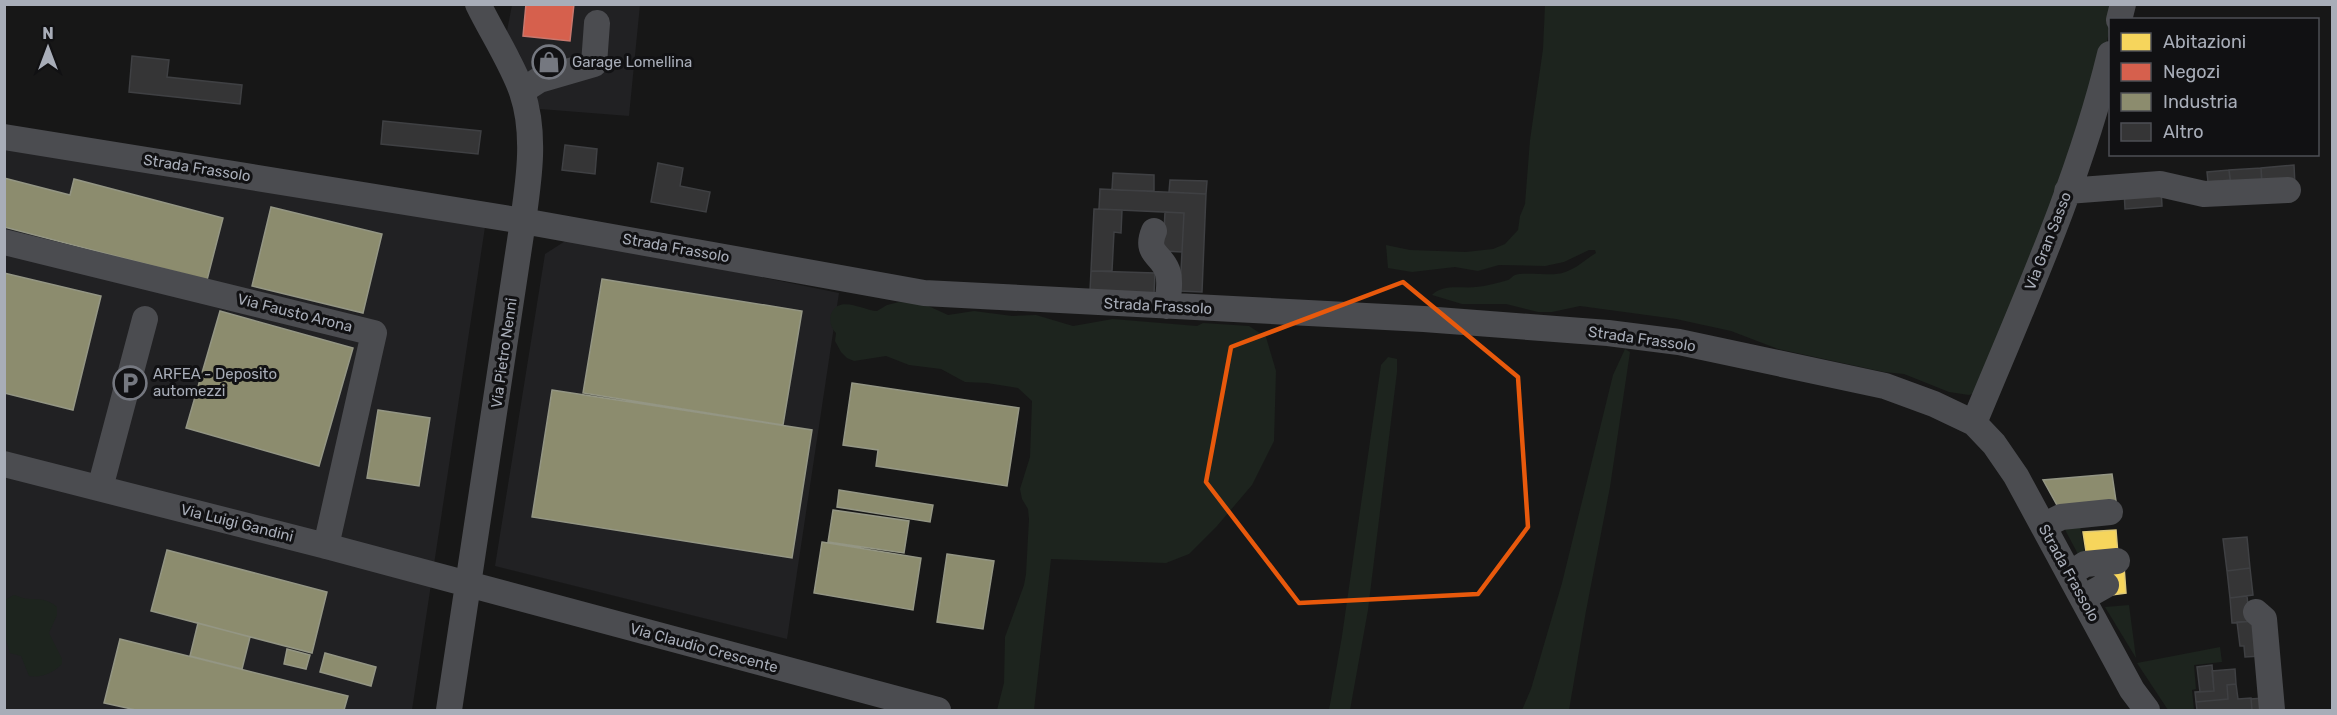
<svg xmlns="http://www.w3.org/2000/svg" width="2337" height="715" font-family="Rubik,sans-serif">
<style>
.built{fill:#212123}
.green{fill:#1d241e}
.homes{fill:#f6d55c;stroke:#dfc978;stroke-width:1.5}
.shops{fill:#d6604d;stroke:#c8776d;stroke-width:1.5}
.industry{fill:#8c8c6e;stroke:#949684;stroke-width:1.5}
.building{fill:#353536;stroke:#3f4043;stroke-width:1.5}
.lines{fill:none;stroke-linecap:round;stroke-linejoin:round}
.minor{stroke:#4b4c50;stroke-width:26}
.marked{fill:none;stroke:#e8590c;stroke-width:4.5;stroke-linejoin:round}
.labels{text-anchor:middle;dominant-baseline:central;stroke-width:6;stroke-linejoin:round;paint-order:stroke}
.poi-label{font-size:15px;fill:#a8adb8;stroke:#111113;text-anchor:start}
.street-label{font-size:15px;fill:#a8adb8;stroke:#111113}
</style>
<rect width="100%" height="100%" fill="#171717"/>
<path class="built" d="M 512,5 L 640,5 L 629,116 L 540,109 L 520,55 L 506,36 Z
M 4,148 L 485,227 L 412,710 L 5,710 Z
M 570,238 L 839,293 L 787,639 L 495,566 L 545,254 Z"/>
<path class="green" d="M 1545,5 L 2115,5 L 2100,73 L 1982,390 L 1969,395 L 1949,392 L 1904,374 L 1884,372 L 1778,349 L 1731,331 L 1676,319 L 1580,306 L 1552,312 L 1538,312 L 1506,304 L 1462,304 L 1432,295 C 1443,283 1463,289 1476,287 C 1486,286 1498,283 1508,280 C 1511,279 1512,276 1515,275 C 1521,272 1548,275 1556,274 C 1572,273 1583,261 1596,253 L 1595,250 L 1589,250 L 1564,262 L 1545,266 L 1499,265 L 1478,271 L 1455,267 L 1412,272 L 1388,268 L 1386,245 L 1410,250 L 1466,252 L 1493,249 L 1505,244 L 1518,230 L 1520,216 L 1525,204 L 1530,140 L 1543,49 Z
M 899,302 L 924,304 L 948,315 L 974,311 L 1012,316 L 1036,315 L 1073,326 L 1113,319 L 1197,326 L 1203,323 L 1249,326 L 1266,337 L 1276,371 L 1274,441 L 1252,485 L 1217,526 L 1189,554 L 1166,563 L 1051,559 L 1034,710 L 997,710 L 1004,683 L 1005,637 L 1024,585 L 1026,574 L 1029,519 L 1028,509 L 1022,499 L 1020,489 L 1030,457 L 1032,401 L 1018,388 L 987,383 L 965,382 L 941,369 L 909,365 L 886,356 L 854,361 L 847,358 L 841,352 L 835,341 L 836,333 C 831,328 829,321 831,314 C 839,294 864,311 877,311 L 887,305 Z
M 1625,349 L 1630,352 L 1610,487 L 1586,611 L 1569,710 L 1522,710 L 1531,689 L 1562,583 L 1613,375 Z
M 1388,357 L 1397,359 L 1397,372 L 1368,610 L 1350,710 L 1329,710 L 1342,636 L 1381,365 Z
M 2079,520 L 2086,560 L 2081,560 L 2061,522 Z
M 14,595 C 18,596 24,599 29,599 C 40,599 48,599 57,607 L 57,615 L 49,633 L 62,659 L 62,664 C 53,673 42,678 29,676 L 21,656 L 10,653 L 5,637 L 5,600 Z
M 2129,605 L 2136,658 L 2105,607 Z
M 2220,647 L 2222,662 L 2194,665 L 2196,689 L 2192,690 L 2194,710 L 2168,710 L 2137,663 Z"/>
<path class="homes" d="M 2116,530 L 2118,555 L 2087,558 L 2083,532 Z
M 2124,566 L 2126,593 L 2112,595 L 2109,568 Z"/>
<path class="shops" d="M 526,4 L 574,4 L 570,41 L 523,36 Z"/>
<path class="industry" d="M 4,178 L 70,195 L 74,179 L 223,218 L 207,280 L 4,227 Z
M 271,207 L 382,234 L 363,313 L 252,286 Z
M 4,273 L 101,296 L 73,410 L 4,393 Z
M 602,279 L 802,311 L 783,425 L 583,393 Z
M 220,311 L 353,348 L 319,466 L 186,428 Z
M 852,383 L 1019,408 L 1007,486 L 876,466 L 878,450 L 843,445 Z
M 552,390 L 812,430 L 792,558 L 532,517 Z
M 378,410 L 430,418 L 419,486 L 367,478 Z
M 2112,474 L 2116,501 L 2058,507 L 2043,480 Z
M 839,490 L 933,505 L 930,522 L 837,507 Z
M 833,510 L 909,521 L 904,553 L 828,542 Z
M 822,542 L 921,558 L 913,610 L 814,593 Z
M 167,550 L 327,592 L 312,653 L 151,611 Z
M 947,554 L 994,561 L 983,629 L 937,622 Z
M 198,623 L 250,637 L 242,669 L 190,656 Z
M 120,639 L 348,696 L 344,710 L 136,710 L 104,703 Z
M 287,649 L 310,655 L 306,669 L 284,664 Z
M 325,653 L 376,667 L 371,686 L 320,672 Z"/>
<path class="building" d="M 132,56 L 169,60 L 167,77 L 242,85 L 240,104 L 129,92 Z
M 383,121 L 481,131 L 478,154 L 381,144 Z
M 565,145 L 597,149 L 595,174 L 562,170 Z
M 658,163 L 683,168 L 680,186 L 710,192 L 706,212 L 651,202 Z
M 2294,165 L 2295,186 L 2262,187 L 2261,168 Z
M 2261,168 L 2262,182 L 2231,184 L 2229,170 Z
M 2229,170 L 2230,180 L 2208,182 L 2207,172 Z
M 1113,173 L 1154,175 L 1154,191 L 1112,190 Z
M 1170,180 L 1207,181 L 1206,194 L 1169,192 Z
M 2161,187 L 2162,206 L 2125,209 L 2124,189 Z
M 1100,189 L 1206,194 L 1202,292 L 1180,291 L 1184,213 L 1099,209 Z
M 1094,209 L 1122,210 L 1121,233 L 1114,232 L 1112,271 L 1091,271 Z
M 1165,212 L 1184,213 L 1182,252 L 1163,251 Z
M 1091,271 L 1155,273 L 1154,294 L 1090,291 Z
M 2247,537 L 2250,568 L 2227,571 L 2223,539 Z
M 2250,568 L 2253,595 L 2230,598 L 2227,571 Z
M 2247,596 L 2249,615 L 2253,621 L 2232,623 L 2230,598 Z
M 2257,621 L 2261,656 L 2245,657 L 2244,646 L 2240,646 L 2237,622 Z
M 2212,665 L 2214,691 L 2200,692 L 2197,667 Z
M 2235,669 L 2236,684 L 2227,685 L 2228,699 L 2196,702 L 2195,692 L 2214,691 L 2212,671 Z
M 2236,684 L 2238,699 L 2251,698 L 2252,710 L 2197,710 L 2196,702 L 2228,699 L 2227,685 Z
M 2263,698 L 2264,709 L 2252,710 L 2251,699 Z"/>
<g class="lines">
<path class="minor" d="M 2119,20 L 2123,4
M 522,91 L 539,80 L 594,64 L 597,23
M 4,137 L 523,221 L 924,293 L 1424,319 L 1608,333 L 1679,342 L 1885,386 L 1934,404 L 1974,423 L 1994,444 L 2016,476 L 2132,690 L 2147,710
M 2067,191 L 2160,184 L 2204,194 L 2288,190
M 1154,231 C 1144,255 1163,254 1168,273 C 1171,283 1168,296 1167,306
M 4,242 L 374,333 L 326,546
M 1974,423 C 2024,302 2079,182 2110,54
M 4,464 L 326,546 L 938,710
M 100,488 L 145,319
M 2043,526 L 2061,517 L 2110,512
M 2070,574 L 2085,564 L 2117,561
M 2083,598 L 2106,585
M 2256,612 L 2264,619 L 2272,710
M 449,710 L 523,221 C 529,179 536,133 522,92 C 513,65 491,31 478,4"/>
</g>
<path class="marked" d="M 1403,282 L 1518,377 L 1528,527 L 1478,594 L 1299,603 L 1206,482 L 1231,347 Z"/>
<defs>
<symbol id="shop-ring" viewBox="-11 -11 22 22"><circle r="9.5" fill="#111113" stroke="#757880" stroke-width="1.5"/><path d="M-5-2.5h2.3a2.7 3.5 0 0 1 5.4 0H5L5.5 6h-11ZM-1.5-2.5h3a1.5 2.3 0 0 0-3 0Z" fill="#757880"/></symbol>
<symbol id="parking-ring" viewBox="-11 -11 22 22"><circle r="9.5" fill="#111113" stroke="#757880" stroke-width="1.5"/><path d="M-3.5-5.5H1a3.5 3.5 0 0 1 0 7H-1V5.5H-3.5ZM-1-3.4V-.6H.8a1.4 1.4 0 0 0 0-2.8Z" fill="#757880"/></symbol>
</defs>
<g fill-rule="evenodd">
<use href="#shop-ring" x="530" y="43" width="38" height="38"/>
<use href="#parking-ring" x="111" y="364" width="38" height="38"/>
</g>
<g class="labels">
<g class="poi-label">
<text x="572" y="62">Garage Lomellina</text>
<text x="153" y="374">ARFEA - Deposito<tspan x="153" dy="17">automezzi</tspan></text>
</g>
<g class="street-label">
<text transform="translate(197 168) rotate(9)">Strada Frassolo</text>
<text transform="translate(2048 241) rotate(-69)">Via Gran Sasso</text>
<text transform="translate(676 248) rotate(10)">Strada Frassolo</text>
<text transform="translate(1158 306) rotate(3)">Strada Frassolo</text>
<text transform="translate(295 313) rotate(14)">Via Fausto Arona</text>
<text transform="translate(1642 339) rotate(8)">Strada Frassolo</text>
<text transform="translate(504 353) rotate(-82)">Via Pietro Nenni</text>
<text transform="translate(237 523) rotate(14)">Via Luigi Gandini</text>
<text transform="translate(2069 573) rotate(61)">Strada Frassolo</text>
<text transform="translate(704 648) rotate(15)">Via Claudio Crescente</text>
</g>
</g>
<rect width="2337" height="715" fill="none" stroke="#a8adb8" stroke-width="12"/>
<rect x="2109" y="18" width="210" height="138" fill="#111113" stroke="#4d4f55" stroke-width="1.5"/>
<rect x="2121" y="33" width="30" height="18" fill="#f6d55c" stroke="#4d4f55" stroke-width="1.5"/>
<text x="2163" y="48" font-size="18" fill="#a8adb8">Abitazioni</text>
<rect x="2121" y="63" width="30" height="18" fill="#d6604d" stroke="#4d4f55" stroke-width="1.5"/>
<text x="2163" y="78" font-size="18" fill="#a8adb8">Negozi</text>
<rect x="2121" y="93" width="30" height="18" fill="#8c8c6e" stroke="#4d4f55" stroke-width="1.5"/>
<text x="2163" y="108" font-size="18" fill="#a8adb8">Industria</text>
<rect x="2121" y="123" width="30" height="18" fill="#353536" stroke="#4d4f55" stroke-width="1.5"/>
<text x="2163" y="138" font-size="18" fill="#a8adb8">Altro</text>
<g transform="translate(48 48)" stroke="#111113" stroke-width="4.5" paint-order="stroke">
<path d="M0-4.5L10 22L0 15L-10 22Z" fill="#a8adb8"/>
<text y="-9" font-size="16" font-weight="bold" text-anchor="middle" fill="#a8adb8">N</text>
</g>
</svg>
